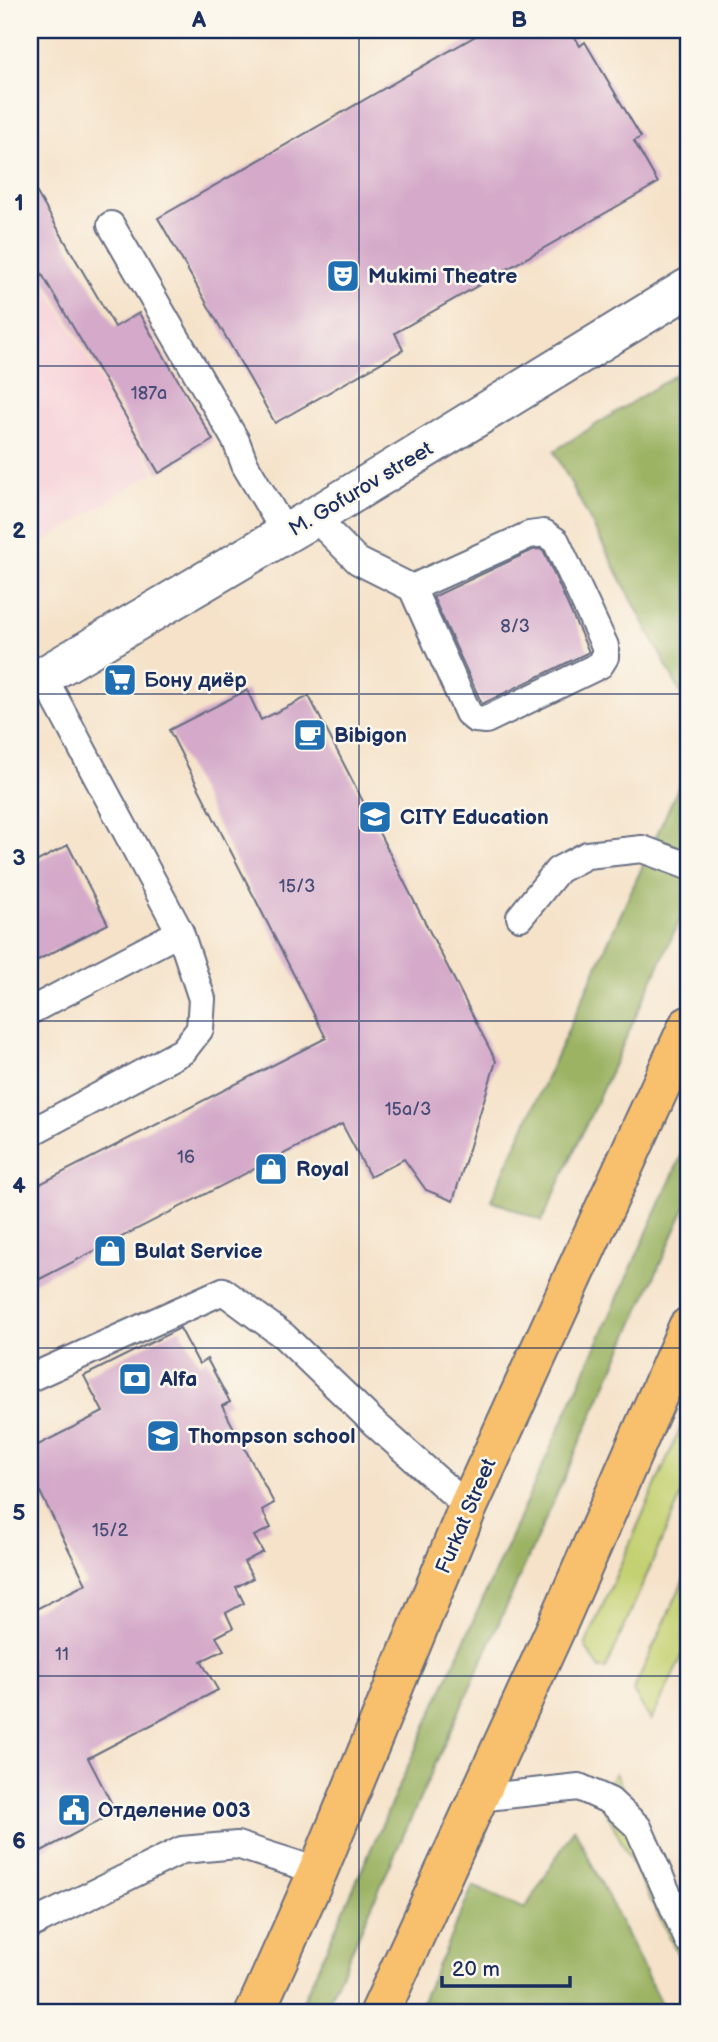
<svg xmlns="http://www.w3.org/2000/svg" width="718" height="2042" font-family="'Balsamiq Sans',sans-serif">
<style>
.built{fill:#f6cfd8}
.green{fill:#c4d172;stroke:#708068;stroke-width:2}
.forest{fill:#9bb364;stroke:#5b7161;stroke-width:2}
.building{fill:#d4a9c9}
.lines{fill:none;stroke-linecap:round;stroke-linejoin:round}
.service-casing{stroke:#676e83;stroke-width:30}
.minor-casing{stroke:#676e83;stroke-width:42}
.primary-casing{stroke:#676e83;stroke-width:42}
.service{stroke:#fff;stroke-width:26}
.minor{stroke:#fff;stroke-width:38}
.primary{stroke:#f8bf6c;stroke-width:38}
.grid{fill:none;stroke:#1b2f5e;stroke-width:2;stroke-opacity:0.55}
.labels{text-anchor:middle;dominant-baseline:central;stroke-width:5;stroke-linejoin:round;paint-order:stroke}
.number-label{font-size:18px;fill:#494e79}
.poi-label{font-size:21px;font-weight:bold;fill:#1b2f5e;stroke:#fbf7ec;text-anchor:start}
.street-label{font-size:21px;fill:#1b2f5e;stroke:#fbf7ec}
.neatline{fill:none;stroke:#1b2f5e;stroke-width:2.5}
.grid-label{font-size:23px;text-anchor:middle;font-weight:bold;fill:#1b2f5e}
</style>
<rect width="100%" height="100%" fill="#fbf7ec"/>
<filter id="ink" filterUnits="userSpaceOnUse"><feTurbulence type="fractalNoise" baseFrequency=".0143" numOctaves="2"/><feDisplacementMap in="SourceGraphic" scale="14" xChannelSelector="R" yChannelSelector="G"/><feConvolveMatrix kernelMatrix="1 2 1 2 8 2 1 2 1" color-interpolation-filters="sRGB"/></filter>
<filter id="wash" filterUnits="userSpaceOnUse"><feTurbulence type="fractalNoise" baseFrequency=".00686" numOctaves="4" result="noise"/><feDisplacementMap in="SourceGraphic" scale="28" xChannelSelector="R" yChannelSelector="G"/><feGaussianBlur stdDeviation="1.57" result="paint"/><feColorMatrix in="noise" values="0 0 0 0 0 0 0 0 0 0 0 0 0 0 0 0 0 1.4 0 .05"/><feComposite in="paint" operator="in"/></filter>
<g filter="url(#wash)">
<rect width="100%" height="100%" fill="#f5e2c9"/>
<path class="built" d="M 30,259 L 154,472 L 30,551 Z"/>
<path class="green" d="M 688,1411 L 688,1480 L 606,1669 L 600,1669 L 585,1646 Z
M 688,1571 L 688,1644 L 651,1721 L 633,1691 Z
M 615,1773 L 688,1918 L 688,1974 L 600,1799 Z"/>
<path class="forest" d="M 688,367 L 688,707 L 554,451 Z
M 688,766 L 688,902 L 542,1221 L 491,1200 Z
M 688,1141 L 688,1202 L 324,2012 L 298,2012 Z
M 574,1828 L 665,2012 L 417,2012 L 473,1886 L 525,1909 Z"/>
<g id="blocks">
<path class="building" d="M 486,30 L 571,30 L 580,46 L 585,42 L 641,137 L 634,141 L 658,183 L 395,333 L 403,350 L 275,423 L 158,218 Z
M 30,181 L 115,327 L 139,313 L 213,440 L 159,473 L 30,254 Z
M 540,549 L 544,552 L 589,652 L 482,704 L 433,597 L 533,550 Z
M 247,690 L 261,720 L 309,696 L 496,1061 L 453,1201 L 426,1190 L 404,1159 L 370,1177 L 342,1124 L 30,1284 L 30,1189 L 326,1038 L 169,730 Z
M 68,845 L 108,924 L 30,964 L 30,865 Z
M 180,1328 L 199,1364 L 207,1359 L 230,1402 L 222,1406 L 274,1503 L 262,1510 L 271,1528 L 254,1536 L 263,1552 L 244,1562 L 253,1578 L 236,1587 L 244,1603 L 226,1613 L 233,1628 L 216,1637 L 224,1650 L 201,1661 L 218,1690 L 88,1758 L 116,1812 L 30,1857 L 30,1612 L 86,1584 L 30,1472 L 30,1449 L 103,1412 L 84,1376 Z"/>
</g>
</g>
<g filter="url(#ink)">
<use href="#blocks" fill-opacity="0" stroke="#676e83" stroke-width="2"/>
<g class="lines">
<defs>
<path id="service" d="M 111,225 L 236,441 L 245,465 L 286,534
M 314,517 L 358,561 L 412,588 L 468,713 L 475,719 L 486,720 L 600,665 L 605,657 L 605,646 L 556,541 L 544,533 L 529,535 L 412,588
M 520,917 L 558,870 L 587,855 L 642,849 L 688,866
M 30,1011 L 180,932 L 43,676
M 30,1133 L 183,1051 L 200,1029 L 202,999 L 180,932
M 30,1378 L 223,1291 L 284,1336 L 374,1423 L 468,1507
M 478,1798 L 579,1787 L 610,1801 L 638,1827 L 688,1940
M 30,1925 L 182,1850 L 237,1845 L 318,1871"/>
<path id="minor" d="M 30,684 L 314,517 L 688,288"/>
<path id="primary" d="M 255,2012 L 318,1871 L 468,1507 L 688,1026
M 380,2012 L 556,1628 L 688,1327"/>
</defs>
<use href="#service" class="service-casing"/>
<use href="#minor" class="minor-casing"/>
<use href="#primary" class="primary-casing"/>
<use href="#service" class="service"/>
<use href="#minor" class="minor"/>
<use href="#primary" class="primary"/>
</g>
</g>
<path class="grid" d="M 359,30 L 359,2012M 30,366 L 688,366M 30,694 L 688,694M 30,1021 L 688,1021M 30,1348 L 688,1348M 30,1676 L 688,1676"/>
<defs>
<symbol id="theatre-square" viewBox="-11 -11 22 22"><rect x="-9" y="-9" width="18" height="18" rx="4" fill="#1f6fb2" stroke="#fbf7ec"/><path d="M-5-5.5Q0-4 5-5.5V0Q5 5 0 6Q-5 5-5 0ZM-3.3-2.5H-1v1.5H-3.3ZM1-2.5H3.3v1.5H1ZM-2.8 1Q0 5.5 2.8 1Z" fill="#fff"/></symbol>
<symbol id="supermarket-square" viewBox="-11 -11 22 22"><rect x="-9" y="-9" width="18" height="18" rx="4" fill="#1f6fb2" stroke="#fbf7ec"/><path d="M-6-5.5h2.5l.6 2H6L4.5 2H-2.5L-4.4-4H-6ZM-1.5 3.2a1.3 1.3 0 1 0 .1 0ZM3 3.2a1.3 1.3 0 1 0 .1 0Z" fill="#fff"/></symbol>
<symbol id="cafe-square" viewBox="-11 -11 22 22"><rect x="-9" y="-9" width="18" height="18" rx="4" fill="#1f6fb2" stroke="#fbf7ec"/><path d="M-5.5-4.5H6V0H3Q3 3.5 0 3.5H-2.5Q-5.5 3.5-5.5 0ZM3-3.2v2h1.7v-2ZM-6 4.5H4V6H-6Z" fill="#fff"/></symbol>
<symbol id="school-square" viewBox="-11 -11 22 22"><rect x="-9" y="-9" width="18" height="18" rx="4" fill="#1f6fb2" stroke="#fbf7ec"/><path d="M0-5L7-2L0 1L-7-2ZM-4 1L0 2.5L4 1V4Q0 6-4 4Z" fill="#fff"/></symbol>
<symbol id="shop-square" viewBox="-11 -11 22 22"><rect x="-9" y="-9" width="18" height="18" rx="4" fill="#1f6fb2" stroke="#fbf7ec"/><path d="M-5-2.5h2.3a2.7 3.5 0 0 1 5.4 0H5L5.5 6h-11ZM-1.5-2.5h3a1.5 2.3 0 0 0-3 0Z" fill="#fff"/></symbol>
<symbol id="bank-square" viewBox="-11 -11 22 22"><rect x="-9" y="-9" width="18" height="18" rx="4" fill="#1f6fb2" stroke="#fbf7ec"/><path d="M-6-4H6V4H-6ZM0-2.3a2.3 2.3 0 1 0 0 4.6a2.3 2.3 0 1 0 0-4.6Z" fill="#fff"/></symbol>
<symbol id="civic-square" viewBox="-11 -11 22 22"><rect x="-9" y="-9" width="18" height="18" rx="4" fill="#1f6fb2" stroke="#fbf7ec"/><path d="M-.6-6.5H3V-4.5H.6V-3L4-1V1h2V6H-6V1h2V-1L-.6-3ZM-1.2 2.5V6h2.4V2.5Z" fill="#fff"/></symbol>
</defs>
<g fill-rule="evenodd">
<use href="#theatre-square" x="324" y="257" width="38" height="38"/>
<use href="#supermarket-square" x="101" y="661" width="38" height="38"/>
<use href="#cafe-square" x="291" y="716" width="38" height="38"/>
<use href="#school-square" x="356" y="798" width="38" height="38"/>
<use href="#shop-square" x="252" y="1150" width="38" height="38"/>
<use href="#shop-square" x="91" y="1232" width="38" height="38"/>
<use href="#bank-square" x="116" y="1360" width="38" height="38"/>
<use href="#school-square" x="144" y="1417" width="38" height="38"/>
<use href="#civic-square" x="55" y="1791" width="38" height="38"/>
</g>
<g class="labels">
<g class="number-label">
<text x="149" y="393">187a</text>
<text x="515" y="626">8/3</text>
<text x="297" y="886">15/3</text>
<text x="408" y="1109">15a/3</text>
<text x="186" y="1157">16</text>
<text x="110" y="1530">15/2</text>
<text x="62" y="1654">11</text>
</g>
<g class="poi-label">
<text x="368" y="276">Mukimi Theatre</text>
<text x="144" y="680">Бону диёр</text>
<text x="334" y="735">Bibigon</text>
<text x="400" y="817">CITY Education</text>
<text x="296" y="1169">Royal</text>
<text x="134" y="1251">Bulat Service</text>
<text x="160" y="1379">Alfa</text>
<text x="188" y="1436">Thompson school</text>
<text x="98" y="1810">Отделение 003</text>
</g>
<g class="street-label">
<text transform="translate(361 489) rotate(-31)">M. Gofurov street</text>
<text transform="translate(466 1516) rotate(-67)">Furkat Street</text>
</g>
</g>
<rect width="718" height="2042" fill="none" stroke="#fbf7ec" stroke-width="77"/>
<path d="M442 1976v10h128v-10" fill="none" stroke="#1b2f5e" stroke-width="3.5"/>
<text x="452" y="1976" font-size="21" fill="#1b2f5e" stroke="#fbf7ec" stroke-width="5" paint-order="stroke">20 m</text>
<rect x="38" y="38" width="642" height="1966" class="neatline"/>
<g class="grid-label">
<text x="199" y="27">A</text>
<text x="519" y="27">B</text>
<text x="19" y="210">1</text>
<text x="19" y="538">2</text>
<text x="19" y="865">3</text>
<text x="19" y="1193">4</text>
<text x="19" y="1520">5</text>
<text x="19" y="1848">6</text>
</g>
</svg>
